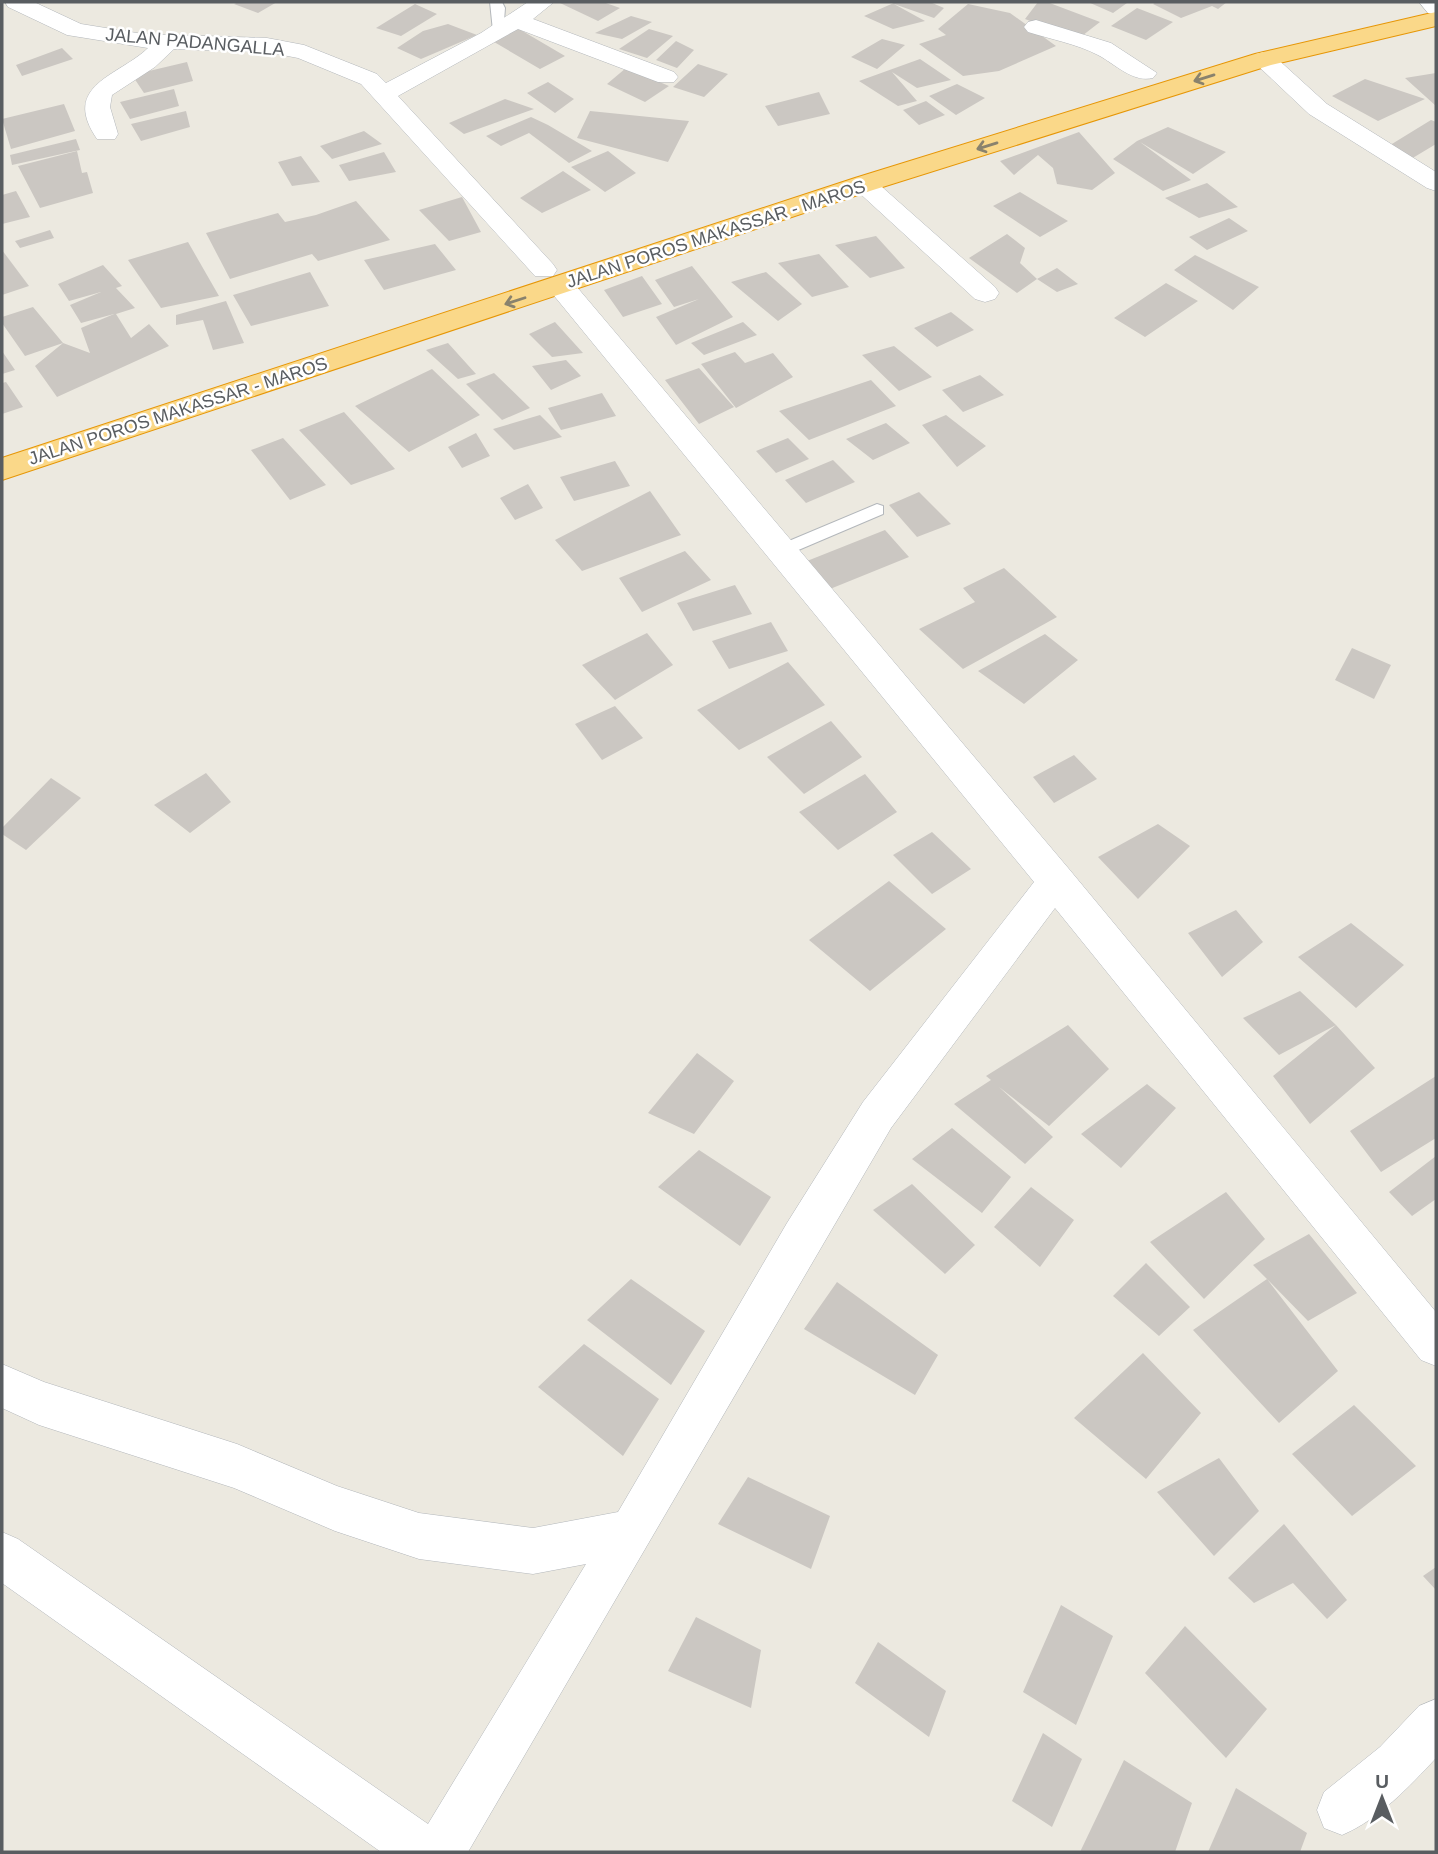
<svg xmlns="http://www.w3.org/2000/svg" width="1438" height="1854" font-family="Helvetica,sans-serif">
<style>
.building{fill:#cbc7c2}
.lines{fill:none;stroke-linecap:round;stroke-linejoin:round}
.lane-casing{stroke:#b3b7bb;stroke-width:2}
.street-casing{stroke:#b3b7bb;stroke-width:1}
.highway-casing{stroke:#e69606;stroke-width:2}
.lane{fill:#fff;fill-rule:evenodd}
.street{fill:#fff;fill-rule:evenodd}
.highway{fill:#fad889;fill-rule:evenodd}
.oneway{stroke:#89826d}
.labels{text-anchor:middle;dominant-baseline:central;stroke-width:5;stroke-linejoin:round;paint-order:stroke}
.far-street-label{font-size:18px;fill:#595d61;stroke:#fff}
</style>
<rect width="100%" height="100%" fill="#ece9e0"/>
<path class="building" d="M 239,2 L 277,2 L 258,13 L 234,4 Z
M 603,2 L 620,8 L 598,21 L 560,3 Z
M 896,2 L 930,2 L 944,8 L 934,18 L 894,4 L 925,21 L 893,29 L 864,16 Z
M 1038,2 L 1047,2 L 1100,22 L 1078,39 L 1025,19 Z
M 1088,2 L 1124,2 L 1127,3 L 1113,13 Z
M 1156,2 L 1227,2 L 1218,9 L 1212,6 L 1181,18 L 1153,4 Z
M 415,4 L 437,14 L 401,36 L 376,28 Z
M 968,4 L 1010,13 L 1056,46 L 999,71 L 963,76 L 919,44 L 946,35 L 938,29 Z
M 1137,8 L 1173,22 L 1146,40 L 1111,26 Z
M 631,16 L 652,22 L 622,39 L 595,33 Z
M 448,24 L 477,35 L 421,59 L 397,48 L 423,31 Z
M 519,29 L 565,56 L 540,69 L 489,39 Z
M 649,29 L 673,36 L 647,58 L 619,49 Z
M 882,39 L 905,45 L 877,69 L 851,57 Z
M 676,41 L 694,50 L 677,68 L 656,60 Z
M 62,48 L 73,59 L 22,76 L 16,65 Z
M 920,59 L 951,80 L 917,88 L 892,72 L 917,101 L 898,106 L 859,81 Z
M 187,62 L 193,81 L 144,93 L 132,75 Z
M 698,64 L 728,74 L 704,97 L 673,87 Z
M 626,68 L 669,86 L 645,102 L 607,84 Z
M 1436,73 L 1436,106 L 1405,78 Z
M 1365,79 L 1425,99 L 1378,121 L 1332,96 Z
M 548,82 L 574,99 L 555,113 L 527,93 Z
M 957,84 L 985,98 L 956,115 L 929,96 Z
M 174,89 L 179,106 L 130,119 L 120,102 Z
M 819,92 L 830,114 L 778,126 L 765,106 Z
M 505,99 L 534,109 L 464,134 L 449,123 Z
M 926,101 L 945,115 L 919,125 L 903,110 Z
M 64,104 L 75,131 L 11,149 L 2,119 Z
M 186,111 L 190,127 L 141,141 L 131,124 Z
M 590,111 L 689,121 L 668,162 L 577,138 Z
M 531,117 L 548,125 L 592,151 L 569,163 L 529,133 L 501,146 L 486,136 Z
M 1431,120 L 1436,122 L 1436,144 L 1411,159 L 1387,147 Z
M 1168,127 L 1226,152 L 1193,174 L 1140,142 L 1191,180 L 1163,191 L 1113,159 L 1137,141 Z
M 364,131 L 382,144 L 332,159 L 320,146 Z
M 1079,132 L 1115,173 L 1092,190 L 1057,184 L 1053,168 L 1038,155 L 1014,175 L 1000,161 Z
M 76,139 L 80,150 L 12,165 L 10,155 Z
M 77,151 L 82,173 L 87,172 L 93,193 L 40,208 L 18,166 Z
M 608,151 L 636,173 L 605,192 L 571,167 Z
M 384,152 L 396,172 L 349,181 L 339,165 Z
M 301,156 L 320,182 L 292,186 L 278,162 Z
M 563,171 L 591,190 L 542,213 L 520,198 Z
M 1207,183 L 1238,207 L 1199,218 L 1165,198 Z
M 16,191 L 30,217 L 2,224 L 2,195 Z
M 1020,192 L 1068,221 L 1040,237 L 993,206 Z
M 462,197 L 481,232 L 449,241 L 419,210 Z
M 356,201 L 390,240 L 318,261 L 312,254 L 230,279 L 206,233 L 278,213 L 285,222 L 316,215 Z
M 1229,218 L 1248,231 L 1207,250 L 1189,237 Z
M 50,230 L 54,238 L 20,248 L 15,241 Z
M 1007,234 L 1025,248 L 1020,263 L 1037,279 L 1017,293 L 969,258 Z
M 876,236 L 905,268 L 870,278 L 835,245 Z
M 188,242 L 219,296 L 161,308 L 128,260 Z
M 435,244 L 456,270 L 384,290 L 364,260 Z
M 2,250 L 29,286 L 2,295 Z
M 819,254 L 849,287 L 812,297 L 778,263 Z
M 1195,255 L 1259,287 L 1233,310 L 1174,270 Z
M 103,265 L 122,286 L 116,288 L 135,308 L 116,314 L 131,338 L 149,324 L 169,346 L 57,397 L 35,366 L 63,343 L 90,353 L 81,328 L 114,314 L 81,323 L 70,305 L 101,292 L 69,301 L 58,284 Z
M 692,266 L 733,317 L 676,345 L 656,317 L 699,299 L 674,307 L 655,280 Z
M 1057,268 L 1078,284 L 1057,292 L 1037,279 Z
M 310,272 L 329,306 L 251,326 L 233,295 Z
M 766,272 L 802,304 L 778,321 L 731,282 Z
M 642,276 L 662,304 L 623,317 L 604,290 Z
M 1166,283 L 1198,301 L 1145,337 L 1114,318 Z
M 226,301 L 244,343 L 213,350 L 203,320 L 176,325 L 176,315 Z
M 33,307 L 63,343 L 25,356 L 2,323 L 2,317 Z
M 951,312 L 974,330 L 937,347 L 914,328 Z
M 555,322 L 583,353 L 552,357 L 529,334 Z
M 743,322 L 757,335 L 704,355 L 691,343 Z
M 448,343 L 476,374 L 458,379 L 426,350 Z
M 894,346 L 932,377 L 899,391 L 862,355 Z
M 2,351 L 15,370 L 2,374 Z
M 735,352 L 745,363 L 773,353 L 793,377 L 736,408 L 701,364 Z
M 566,360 L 581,376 L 551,390 L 532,366 Z
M 699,368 L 734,407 L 699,424 L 665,380 Z
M 432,369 L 480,415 L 409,452 L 355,406 Z
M 494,373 L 530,408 L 502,420 L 466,384 Z
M 980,375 L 1004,395 L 963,412 L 942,390 Z
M 871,380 L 896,406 L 809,440 L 779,411 Z
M 6,382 L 23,407 L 2,414 L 2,383 Z
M 602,393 L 616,416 L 561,430 L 548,408 Z
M 344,412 L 395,469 L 351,485 L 299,430 Z
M 540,415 L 562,437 L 514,450 L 493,429 Z
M 946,415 L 986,446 L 957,467 L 922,425 Z
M 886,423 L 910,443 L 873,460 L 846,439 Z
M 476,433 L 490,456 L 462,468 L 448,447 Z
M 283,438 L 326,485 L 290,500 L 251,450 Z
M 788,438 L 809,459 L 776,473 L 756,451 Z
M 833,460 L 855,482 L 806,503 L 785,480 Z
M 615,461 L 630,486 L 574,501 L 560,477 Z
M 528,484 L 543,508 L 515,520 L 500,498 Z
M 650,491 L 681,535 L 582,571 L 555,540 Z
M 919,492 L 951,524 L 917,537 L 889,505 Z
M 885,530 L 909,557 L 830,589 L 807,561 Z
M 685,551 L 711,580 L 642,612 L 619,578 Z
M 1004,568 L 1057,617 L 963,669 L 919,629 L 975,602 L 963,588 Z
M 735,585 L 752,614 L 693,631 L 677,603 Z
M 771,622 L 788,651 L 729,669 L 712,641 Z
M 647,633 L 673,665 L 615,700 L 582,665 Z
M 1045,634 L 1078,660 L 1024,704 L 978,671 Z
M 1352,648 L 1391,665 L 1374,699 L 1335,680 Z
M 788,662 L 825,705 L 739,750 L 697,710 Z
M 615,706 L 643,738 L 602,760 L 575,724 Z
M 831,721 L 862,757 L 804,794 L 767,757 Z
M 1074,755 L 1097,779 L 1054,803 L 1033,777 Z
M 206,773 L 231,802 L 190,833 L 154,805 Z
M 865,774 L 897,812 L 838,850 L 799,812 Z
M 51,778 L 81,798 L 26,850 L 2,834 L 2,828 Z
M 1158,824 L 1190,846 L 1138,899 L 1098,857 Z
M 932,832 L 971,869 L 932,894 L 893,855 Z
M 889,881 L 946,929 L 870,991 L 809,940 Z
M 1236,910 L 1263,942 L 1222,977 L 1188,933 Z
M 1351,923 L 1404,965 L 1356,1008 L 1298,957 Z
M 1300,991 L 1336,1025 L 1279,1055 L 1243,1018 Z
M 1068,1025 L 1109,1069 L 1049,1126 L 999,1087 L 1053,1137 L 1025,1164 L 954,1104 L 991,1080 L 986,1076 Z
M 1336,1025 L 1375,1068 L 1310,1124 L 1273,1076 Z
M 697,1053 L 734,1081 L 694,1134 L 648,1113 Z
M 1436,1076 L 1436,1138 L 1381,1172 L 1350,1131 Z
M 1147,1084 L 1176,1108 L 1121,1168 L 1081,1134 Z
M 952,1128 L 1011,1177 L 982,1213 L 912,1159 Z
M 699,1150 L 771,1197 L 740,1246 L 658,1187 Z
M 1436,1156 L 1436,1199 L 1412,1216 L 1389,1192 Z
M 912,1184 L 975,1245 L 945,1274 L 873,1210 Z
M 1031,1187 L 1074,1220 L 1040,1267 L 994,1227 Z
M 1226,1192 L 1265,1239 L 1204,1299 L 1150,1242 Z
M 1309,1234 L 1357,1293 L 1308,1321 L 1267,1279 L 1338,1371 L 1279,1423 L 1193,1330 L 1267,1279 L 1253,1265 Z
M 1146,1263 L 1190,1307 L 1159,1336 L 1113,1296 Z
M 631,1279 L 705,1331 L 671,1385 L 587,1320 Z
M 837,1282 L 938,1355 L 915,1395 L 804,1329 Z
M 584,1344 L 659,1399 L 623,1456 L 538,1387 Z
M 1143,1353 L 1201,1413 L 1146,1479 L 1074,1418 Z
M 1354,1405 L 1416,1466 L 1352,1516 L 1292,1454 Z
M 1219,1458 L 1259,1511 L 1214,1556 L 1157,1492 Z
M 748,1477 L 830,1516 L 811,1569 L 718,1524 Z
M 1284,1524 L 1347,1600 L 1327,1619 L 1293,1583 L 1254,1603 L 1228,1578 Z
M 1436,1567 L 1436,1590 L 1423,1576 Z
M 1061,1605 L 1113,1636 L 1076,1725 L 1023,1692 Z
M 696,1617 L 761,1650 L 751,1708 L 668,1671 Z
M 1185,1626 L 1267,1709 L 1226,1758 L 1145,1673 Z
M 878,1642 L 946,1691 L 929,1737 L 855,1683 Z
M 1043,1733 L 1082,1759 L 1052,1827 L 1012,1801 Z
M 1124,1760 L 1192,1803 L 1175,1852 L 1080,1852 Z
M 1236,1788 L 1307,1833 L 1300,1852 L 1208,1852 Z"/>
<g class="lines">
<defs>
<path id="lane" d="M 490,2 L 502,2 L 505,8 L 503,34 L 493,31 Z
M 877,504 L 883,506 L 883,514 L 789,554 L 777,554 L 775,550 L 777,546 Z"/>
<path id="street" d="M 5,2 L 34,2 L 81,24 L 143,34 L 267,38 L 304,45 L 377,74 L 386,83 L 481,33 L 528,2 L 554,2 L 533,19 L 674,72 L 678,77 L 674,82 L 658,82 L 518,29 L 398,96 L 553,264 L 557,270 L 553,276 L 535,276 L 361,84 L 298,58 L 267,52 L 174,49 L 155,67 L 112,95 L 110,107 L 118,134 L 115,139 L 97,139 C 60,85 119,76 148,48 L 67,35 L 8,7 Z
M 1419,2 L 1436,2 L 1436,15 L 1428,13 Z
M 1036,20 L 1111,43 L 1157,73 L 1153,78 C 1133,83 1115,64 1098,55 C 1077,44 1050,39 1028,32 L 1024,27 L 1028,22 Z
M 1264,52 L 1272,54 L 1327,104 L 1436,172 L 1436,191 L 1427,188 L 1309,114 L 1256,64 L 1252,59 L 1256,54 Z
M 864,176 L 873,179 L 995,287 L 999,293 L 995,299 L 985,302 L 975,299 L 855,189 L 851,184 L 855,179 Z
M 561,278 L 571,280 L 1069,869 L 1436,1312 L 1436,1366 L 1421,1360 L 1055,908 L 891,1128 L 468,1852 L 381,1852 L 2,1583 L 2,1532 L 18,1539 L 428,1824 L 586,1564 L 533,1574 L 419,1559 L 335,1531 L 234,1488 L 39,1425 L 2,1408 L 2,1364 L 44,1382 L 237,1444 L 337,1486 L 419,1513 L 533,1528 L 618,1512 L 787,1223 L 863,1102 L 1034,882 L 551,292 L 547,286 L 551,280 Z
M 1436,1699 L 1436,1758 C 1409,1787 1378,1820 1342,1835 L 1324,1828 L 1317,1810 L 1324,1792 L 1380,1747 L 1419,1706 Z"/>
<path id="highway" d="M 1436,12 L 1436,26 L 1271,65 L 873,190 L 2,480 L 2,458 L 855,178 L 1255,54 Z"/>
</defs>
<use href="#lane" class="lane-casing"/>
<use href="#street" class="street-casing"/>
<use href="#highway" class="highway-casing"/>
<use href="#lane" class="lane"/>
<use href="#street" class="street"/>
<use href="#highway" class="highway"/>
</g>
<defs><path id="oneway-shaft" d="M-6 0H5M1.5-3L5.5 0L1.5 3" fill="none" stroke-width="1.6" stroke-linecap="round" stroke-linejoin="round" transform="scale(1.75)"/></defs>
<g class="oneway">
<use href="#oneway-shaft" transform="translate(1204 78) rotate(163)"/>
<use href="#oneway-shaft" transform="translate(987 146) rotate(163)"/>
<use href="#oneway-shaft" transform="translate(515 301) rotate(162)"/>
</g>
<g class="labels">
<g class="far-street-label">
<text transform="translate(195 42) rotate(5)">JALAN PADANGALLA</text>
<text transform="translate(716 234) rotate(-18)">JALAN POROS MAKASSAR - MAROS</text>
<text transform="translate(178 411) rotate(-18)">JALAN POROS MAKASSAR - MAROS</text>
</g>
</g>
<rect width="1438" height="1854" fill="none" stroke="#595d61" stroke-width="7"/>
<g transform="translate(1382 1798)" stroke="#ffffff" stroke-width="5" paint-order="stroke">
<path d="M0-5L12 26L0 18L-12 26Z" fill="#595d61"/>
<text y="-10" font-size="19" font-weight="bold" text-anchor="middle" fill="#595d61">U</text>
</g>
</svg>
